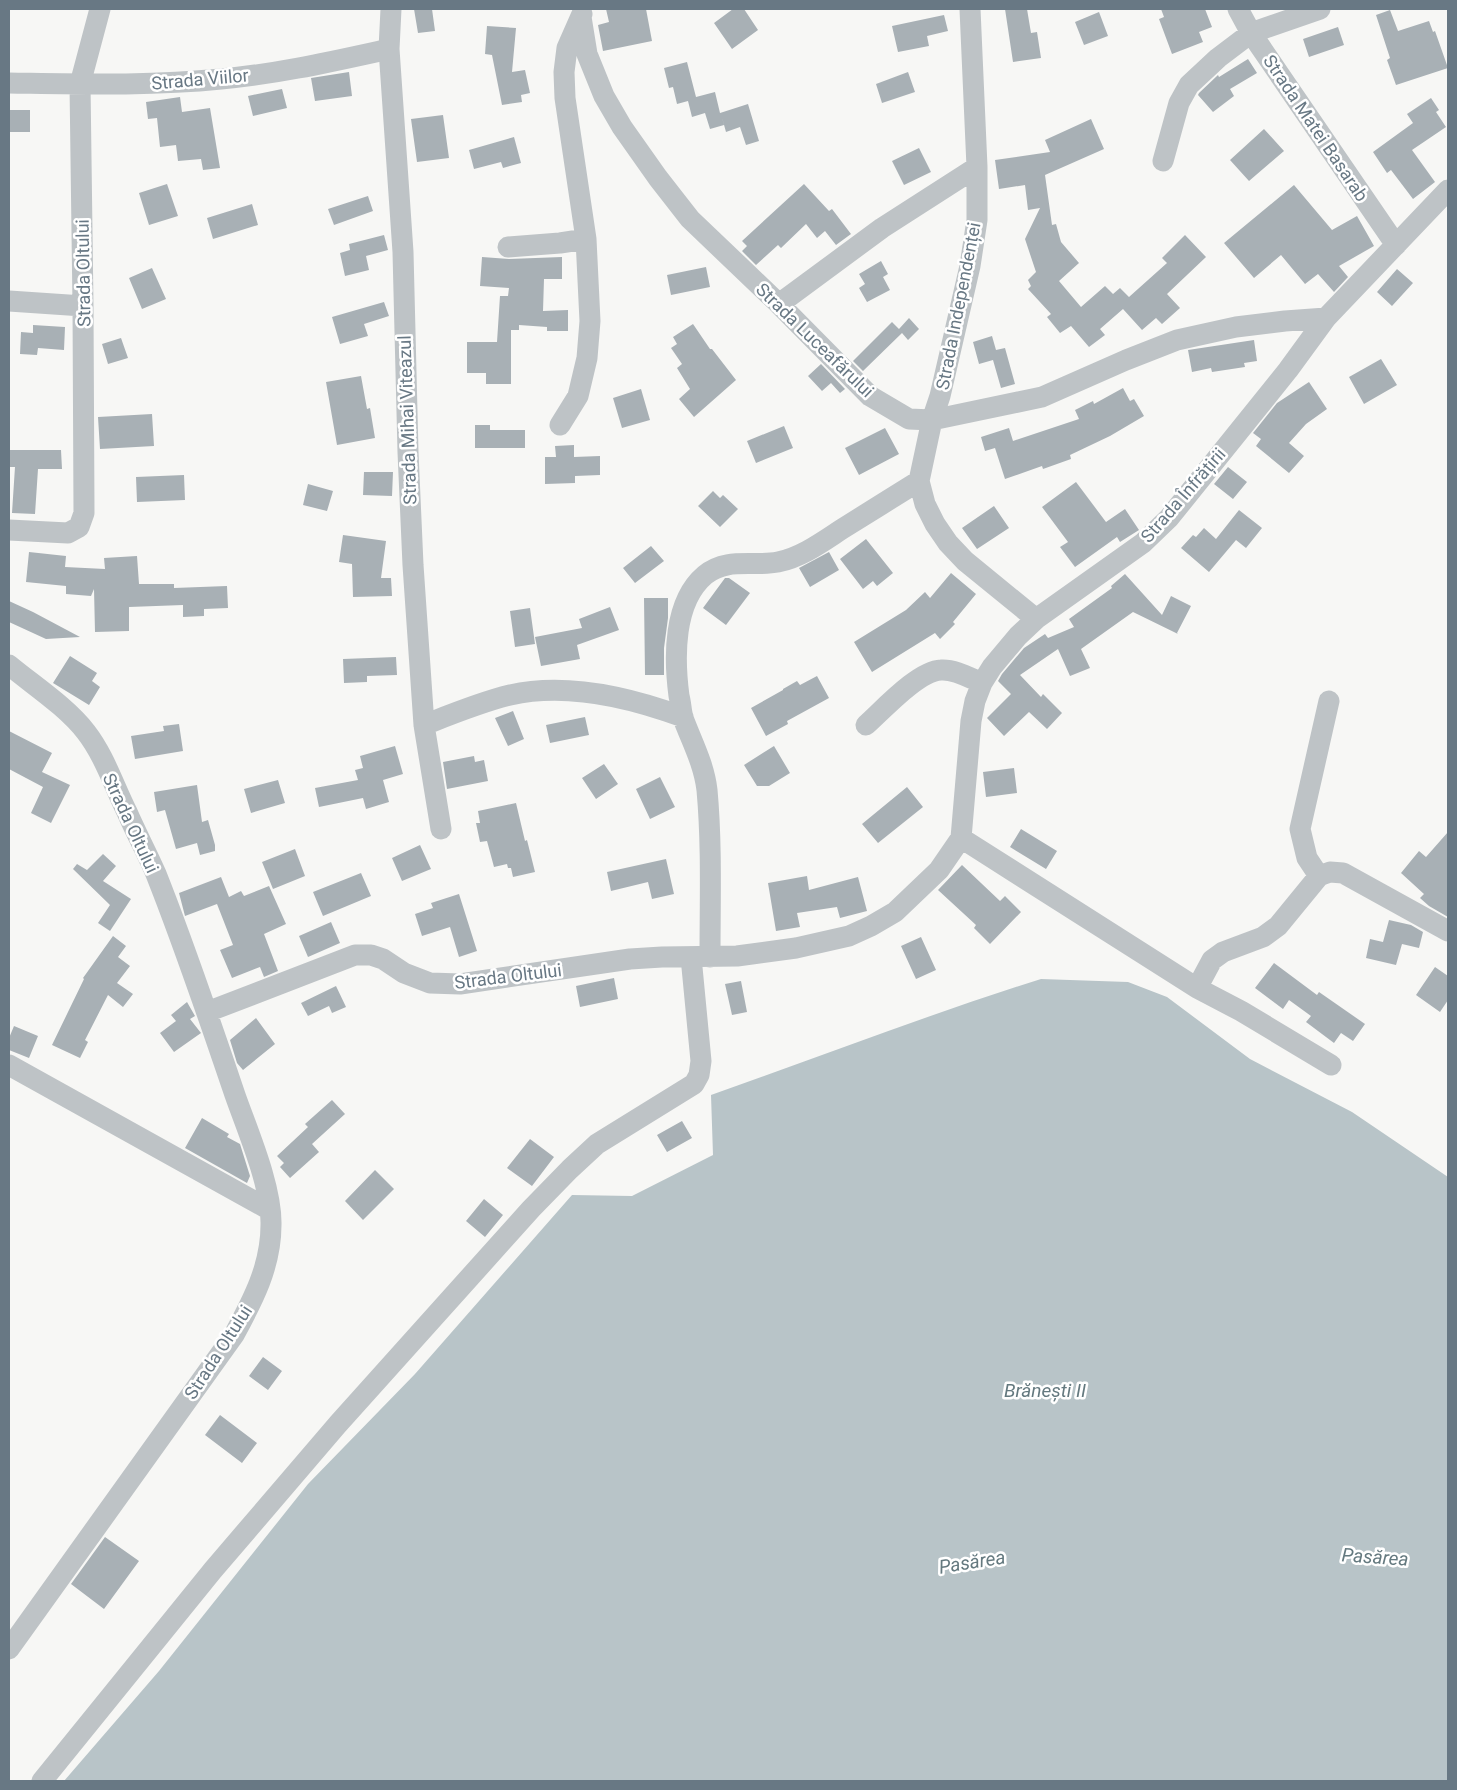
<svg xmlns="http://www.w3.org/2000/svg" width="1457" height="1790" font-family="Roboto,sans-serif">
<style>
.water{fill:#b8c4c8}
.building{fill:#a8b0b5}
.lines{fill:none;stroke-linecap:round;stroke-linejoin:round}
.minor{stroke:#bec3c6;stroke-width:21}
.labels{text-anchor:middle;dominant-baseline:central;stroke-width:5;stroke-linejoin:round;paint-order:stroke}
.street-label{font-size:18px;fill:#687884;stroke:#fff}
.water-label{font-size:19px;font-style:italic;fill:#64797f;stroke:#fff}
</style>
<rect width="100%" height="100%" fill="#f7f7f5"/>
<path class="water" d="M 1041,979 L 1128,982 L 1167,997 L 1250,1059 L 1352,1112 L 1448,1177 L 1448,1781 L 64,1781 L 159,1671 L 308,1484 L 415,1374 L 572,1195 L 632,1196 L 713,1155 L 711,1095 C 821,1056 930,1014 1041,979 Z"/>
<path class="building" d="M 414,9 L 432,9 L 435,31 L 418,33 Z
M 606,9 L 646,9 L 652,41 L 603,51 L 598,25 L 609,22 Z
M 733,9 L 744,9 L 758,30 L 732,49 L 714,23 Z
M 1005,9 L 1027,9 L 1031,33 L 1037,32 L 1041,58 L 1013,62 Z
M 1161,9 L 1205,9 L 1212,27 L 1199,32 L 1203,42 L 1172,54 L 1159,19 L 1164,17 Z
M 1390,10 L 1398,31 L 1429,21 L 1433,32 L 1435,31 L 1448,68 L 1396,85 L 1387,60 L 1390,58 L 1376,15 Z
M 1099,12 L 1108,36 L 1084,45 L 1075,22 Z
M 944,15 L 948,31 L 927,36 L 929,46 L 898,52 L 892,26 Z
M 487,26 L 516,28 L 512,72 L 525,70 L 530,93 L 521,95 L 522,102 L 502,105 L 492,55 L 485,54 Z
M 1338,27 L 1344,45 L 1309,57 L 1303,39 Z
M 1248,59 L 1257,73 L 1230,89 L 1234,96 L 1213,112 L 1198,95 L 1199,93 L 1218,75 L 1219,77 Z
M 687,62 L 696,97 L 715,92 L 720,113 L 748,104 L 759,141 L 746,145 L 740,127 L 726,132 L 721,114 L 724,125 L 710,129 L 705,113 L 692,117 L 688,101 L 677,104 L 673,87 L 669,88 L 664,68 Z
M 349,72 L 352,96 L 315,101 L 311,78 Z
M 908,72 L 915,92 L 882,103 L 876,84 Z
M 282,89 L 287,108 L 253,116 L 248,96 Z
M 180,97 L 182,112 L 210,108 L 220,168 L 203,170 L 201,159 L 178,161 L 176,145 L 160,147 L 157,118 L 148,119 L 146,102 Z
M 1431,98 L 1439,110 L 1436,112 L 1446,127 L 1412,150 L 1435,182 L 1413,199 L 1391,170 L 1387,173 L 1373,152 L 1413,123 L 1407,114 Z
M 9,110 L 30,110 L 30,132 L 9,132 Z
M 443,115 L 449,158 L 417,162 L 411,119 Z
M 1091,119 L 1104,149 L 1045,175 L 1052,225 L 1056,224 L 1061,242 L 1079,263 L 1059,281 L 1081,307 L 1105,286 L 1113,294 L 1120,288 L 1129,297 L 1167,263 L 1162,258 L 1185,235 L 1206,257 L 1167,294 L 1180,308 L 1162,324 L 1156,318 L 1142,330 L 1123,309 L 1100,329 L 1105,335 L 1089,347 L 1071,326 L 1060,333 L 1047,317 L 1051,314 L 1028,289 L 1031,286 L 1028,280 L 1036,272 L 1025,239 L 1040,208 L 1028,210 L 1025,185 L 999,189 L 995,160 L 1050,152 L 1045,140 Z
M 1264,129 L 1284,151 L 1249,181 L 1230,160 Z
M 514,137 L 521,163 L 503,168 L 501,162 L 474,169 L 469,150 Z
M 919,148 L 931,172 L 904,185 L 892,161 Z
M 167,184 L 178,216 L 149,225 L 139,193 Z
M 804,184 L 829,211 L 832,209 L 851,234 L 836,245 L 825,231 L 817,238 L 806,224 L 781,248 L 778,245 L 756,265 L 742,251 L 747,246 L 742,241 Z
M 1294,185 L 1332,230 L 1357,216 L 1374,246 L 1339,266 L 1348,277 L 1334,292 L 1318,274 L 1305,284 L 1281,255 L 1254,278 L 1224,243 Z
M 368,196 L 373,211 L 334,225 L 328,209 Z
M 252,204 L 258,225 L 213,239 L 207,218 Z
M 384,235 L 388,250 L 366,256 L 369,270 L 345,276 L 340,253 L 350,250 L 349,244 Z
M 482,257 L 509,259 L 562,257 L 562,279 L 544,279 L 543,311 L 568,310 L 568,331 L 547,331 L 547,327 L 519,325 L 519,330 L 511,330 L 511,384 L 486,384 L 486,373 L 467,373 L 467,342 L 497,342 L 500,296 L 508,296 L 509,288 L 480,286 Z
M 881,261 L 888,274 L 883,277 L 890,290 L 867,302 L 859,288 L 865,284 L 859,274 Z
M 706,267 L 710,287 L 671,295 L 667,275 Z
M 152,268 L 166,299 L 142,309 L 129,278 Z
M 1397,269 L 1413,283 L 1392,306 L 1377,292 Z
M 384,302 L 389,316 L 364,324 L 368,336 L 340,344 L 332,317 Z
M 909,318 L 919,329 L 908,340 L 902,333 L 863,371 L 853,361 L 892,322 L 899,329 Z
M 693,324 L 710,349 L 712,349 L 736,380 L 694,417 L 679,399 L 690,389 L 677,368 L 682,364 L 671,348 L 677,344 L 673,337 Z
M 33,325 L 65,327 L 64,350 L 38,348 L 37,355 L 20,354 L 21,332 L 33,333 Z
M 992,336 L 996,350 L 1005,348 L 1015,384 L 1001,388 L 993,360 L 979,364 L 973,342 Z
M 121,338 L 128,358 L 108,364 L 102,344 Z
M 1254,340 L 1257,361 L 1244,363 L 1245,367 L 1212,372 L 1211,368 L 1192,372 L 1188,350 Z
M 1381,359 L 1397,385 L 1364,404 L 1349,377 Z
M 821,364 L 845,389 L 840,393 L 831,383 L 822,391 L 808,376 Z
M 361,376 L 367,409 L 370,408 L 375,438 L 337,445 L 326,382 Z
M 1309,382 L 1327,409 L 1306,424 L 1289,443 L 1304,456 L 1289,473 L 1256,446 L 1261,439 L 1253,433 L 1277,403 Z
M 1123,388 L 1130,401 L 1134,399 L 1144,416 L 1110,436 L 1070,455 L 1071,459 L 1043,469 L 1042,466 L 1005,479 L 995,448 L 985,451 L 981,437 L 1009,428 L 1013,441 L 1079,419 L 1075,410 L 1093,401 L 1094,404 Z
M 641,389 L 650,420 L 622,428 L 613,398 Z
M 152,414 L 154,446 L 100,449 L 98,417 Z
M 475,425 L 490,425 L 490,430 L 525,430 L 525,448 L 475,448 Z
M 784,426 L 793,448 L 756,463 L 747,441 Z
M 885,428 L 899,454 L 859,475 L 845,448 Z
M 574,445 L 574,457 L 600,456 L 600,475 L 575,476 L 575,483 L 545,484 L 545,457 L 556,457 L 555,446 Z
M 9,450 L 61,450 L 62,469 L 38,469 L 35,514 L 12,513 L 15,467 L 9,467 Z
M 1228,467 L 1247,482 L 1233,499 L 1214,484 Z
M 364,472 L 393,472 L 392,496 L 363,495 Z
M 184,475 L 185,500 L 137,502 L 136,477 Z
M 1076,482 L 1106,522 L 1125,509 L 1139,530 L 1120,542 L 1117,537 L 1075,567 L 1060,547 L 1068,542 L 1042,507 Z
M 308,484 L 333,491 L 327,511 L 303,505 Z
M 713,491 L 720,498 L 723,495 L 738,509 L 720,527 L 698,506 Z
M 994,506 L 1009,528 L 977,549 L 962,528 Z
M 1239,510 L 1262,528 L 1246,548 L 1236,540 L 1209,572 L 1181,548 L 1193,535 L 1196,537 L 1204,528 L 1216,539 Z
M 343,535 L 386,541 L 381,578 L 391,578 L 392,596 L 353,597 L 352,564 L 339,562 Z
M 866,539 L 893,573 L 877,586 L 873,581 L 863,589 L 840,559 Z
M 651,546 L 664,561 L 635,583 L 623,568 Z
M 29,552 L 66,556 L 65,567 L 105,569 L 104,558 L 137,556 L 139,584 L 174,584 L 174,588 L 227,586 L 228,608 L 204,609 L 204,616 L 183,617 L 183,605 L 129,607 L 129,631 L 95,632 L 94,589 L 91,596 L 66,594 L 66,586 L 26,582 Z
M 829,552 L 839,570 L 810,587 L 799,568 Z
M 951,573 L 976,594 L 953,622 L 955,624 L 940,639 L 935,633 L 872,672 L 854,642 L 906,610 L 925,592 L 930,598 Z
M 1125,574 L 1162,615 L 1171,596 L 1191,606 L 1177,633 L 1178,634 L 1133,612 L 1081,649 L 1090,668 L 1070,676 L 1058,649 L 1020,675 L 1041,697 L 1043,694 L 1062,713 L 1047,729 L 1029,712 L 1004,736 L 987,718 L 1011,694 L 998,681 L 1002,674 L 1024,648 L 1045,634 L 1048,638 L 1074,627 L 1069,619 L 1112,588 L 1111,586 Z
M 725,578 L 729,578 L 750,593 L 726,625 L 703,608 Z
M 644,598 L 668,598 L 668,618 L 664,648 L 664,675 L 645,675 Z
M 9,601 L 33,612 L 80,637 L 46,639 L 9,622 Z
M 610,607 L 619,630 L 577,645 L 580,659 L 541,666 L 535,637 L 582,628 L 579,619 Z
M 530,608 L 535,644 L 515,647 L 510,611 Z
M 70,656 L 97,673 L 92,681 L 100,687 L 89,705 L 53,683 Z
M 396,657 L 397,675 L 367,676 L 367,682 L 344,683 L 343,659 Z
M 817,676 L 829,698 L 787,721 L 788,724 L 766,736 L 751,708 L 783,690 L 783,689 L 797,681 L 800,685 Z
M 513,711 L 524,739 L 508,746 L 495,718 Z
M 585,717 L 589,735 L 550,743 L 546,725 Z
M 179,724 L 183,751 L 135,759 L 131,736 L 164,731 L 163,726 Z
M 9,731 L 52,753 L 42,772 L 70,785 L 51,823 L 31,813 L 43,787 L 9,769 Z
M 395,746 L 403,774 L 383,780 L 389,802 L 366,809 L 363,798 L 319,807 L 315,788 L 358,780 L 355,770 L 363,768 L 360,756 Z
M 774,746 L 790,773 L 769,786 L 757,786 L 744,765 Z
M 474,756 L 475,762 L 484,760 L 488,781 L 447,789 L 443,762 Z
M 604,764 L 618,784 L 596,799 L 582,778 Z
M 1014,768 L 1017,793 L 986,797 L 983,772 Z
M 660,777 L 675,807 L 650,819 L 636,789 Z
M 278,780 L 285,803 L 251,813 L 244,789 Z
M 197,785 L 202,822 L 208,820 L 215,845 L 215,851 L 200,855 L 197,843 L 176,849 L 165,810 L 157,812 L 154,792 Z
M 907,787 L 923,807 L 878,843 L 862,824 Z
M 516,803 L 525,841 L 527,840 L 535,872 L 513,877 L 511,868 L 508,868 L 507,864 L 494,867 L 487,841 L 480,842 L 476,823 L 480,823 L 478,811 Z
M 1021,829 L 1057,851 L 1046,869 L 1010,847 Z
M 1448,832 L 1448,917 L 1429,906 L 1420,898 L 1424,894 L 1401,873 L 1419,851 L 1426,857 Z
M 420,845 L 431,869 L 402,881 L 392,858 Z
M 295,849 L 305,876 L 273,889 L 262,862 Z
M 103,854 L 116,866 L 103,881 L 131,899 L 110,931 L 98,923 L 110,905 L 73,869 L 77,864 L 87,870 Z
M 666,859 L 674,894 L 652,899 L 648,882 L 611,891 L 607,872 Z
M 962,865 L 1000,901 L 1005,896 L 1021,912 L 990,944 L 974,928 L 976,925 L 938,890 Z
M 361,873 L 371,896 L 323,916 L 313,892 Z
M 807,876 L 809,890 L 858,877 L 867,911 L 840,918 L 837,907 L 797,913 L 800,927 L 776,931 L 768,883 Z
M 221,877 L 229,897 L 241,891 L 244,896 L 269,886 L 286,924 L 264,934 L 278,971 L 264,977 L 260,967 L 232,978 L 220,950 L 233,945 L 217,904 L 185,916 L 179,893 Z
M 459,894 L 477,951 L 459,957 L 450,927 L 422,936 L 415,914 L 433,908 L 431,903 Z
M 1389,920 L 1411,925 L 1423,932 L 1419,948 L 1402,944 L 1396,965 L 1366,958 L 1370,939 L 1383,942 Z
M 331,922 L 340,943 L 308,957 L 299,936 Z
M 113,936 L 126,946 L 118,957 L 130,966 L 117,983 L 133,994 L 123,1007 L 108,995 L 85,1040 L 88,1042 L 80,1058 L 52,1045 L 84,979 L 83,978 Z
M 921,937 L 936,970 L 916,979 L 901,946 Z
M 1274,963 L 1317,995 L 1319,992 L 1365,1024 L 1353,1041 L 1341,1033 L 1334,1043 L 1306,1022 L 1311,1016 L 1289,1000 L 1283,1009 L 1255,988 Z
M 1435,967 L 1448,976 L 1448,1000 L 1440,1012 L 1416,995 Z
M 614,978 L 618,999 L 580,1007 L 576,986 Z
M 741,981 L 747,1012 L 732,1015 L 725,984 Z
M 336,986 L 346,1007 L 332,1013 L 329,1006 L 308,1016 L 301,1003 Z
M 187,1002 L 195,1016 L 190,1019 L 201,1033 L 174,1052 L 160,1033 L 176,1021 L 171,1015 Z
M 256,1018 L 275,1044 L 243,1070 L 237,1063 L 230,1040 Z
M 14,1026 L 38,1036 L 29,1058 L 9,1050 L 9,1038 Z
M 332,1100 L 345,1114 L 312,1144 L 319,1152 L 290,1178 L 280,1167 L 284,1163 L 277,1156 L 308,1127 L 305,1124 Z
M 202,1118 L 229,1134 L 227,1137 L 240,1144 L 250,1176 L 247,1183 L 185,1148 Z
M 682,1121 L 692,1138 L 667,1152 L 657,1135 Z
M 530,1139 L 554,1157 L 532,1186 L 507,1168 Z
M 375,1170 L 394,1189 L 363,1220 L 345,1201 Z
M 484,1199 L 503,1215 L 485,1237 L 466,1221 Z
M 263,1357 L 282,1371 L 268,1390 L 249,1376 Z
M 220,1415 L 257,1443 L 242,1463 L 205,1435 Z
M 105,1537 L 139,1561 L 104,1609 L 71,1584 Z"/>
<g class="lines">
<path class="minor" d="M 391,9 L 389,49 L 403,252 L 408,452 L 413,565 L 424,725 L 441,829
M 970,9 L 977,167 L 977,220 L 970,266 L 940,396 L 932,420 L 919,481 L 925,504 L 935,524 L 948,543 L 965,561 L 1036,619
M 1238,9 L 1251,33 L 1396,245
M 581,17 L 587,54 L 604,96 L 622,127 L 658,178 L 690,219 L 779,304 L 870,396 L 909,419 L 932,420 L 1042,397 L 1126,360 L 1177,340 L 1236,327 L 1285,321 L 1326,318
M 9,83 C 80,84 151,86 221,79 C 278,74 334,61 389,49
M 1163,161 L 1179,103 L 1189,85 L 1218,58 L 1251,33 L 1320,9
M 508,247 L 560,243 L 586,239
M 9,301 L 83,306
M 779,304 L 882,228 L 977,167
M 560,425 L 578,396 L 587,358 L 590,321 L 586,239 L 565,98 L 564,72 L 567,48 L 582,14
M 9,530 L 68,533 L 79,527 L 84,513 L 83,306 L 80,84 L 100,9
M 9,665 C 33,685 67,707 86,732 C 104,755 114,786 127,812 C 136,833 147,853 156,874 C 185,947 210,1021 235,1095 C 248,1132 272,1187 271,1225 C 271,1266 253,1300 234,1335 L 9,1649
M 424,725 C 452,714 481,702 510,695 C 567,682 629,697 683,717
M 866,725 C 883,710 918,671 941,670 C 955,669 970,678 982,683
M 961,838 L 1197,988 L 1241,1011 L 1331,1065
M 1319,876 L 1307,858 L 1300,829 L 1329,701
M 710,957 C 710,901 712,845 707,790 C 704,764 692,742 683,718 C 681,711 681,703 679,696 C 674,658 673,602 705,575 C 727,557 753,567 778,562 C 802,557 822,542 842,529 C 868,513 893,497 919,481
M 1197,988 L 1212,960 L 1223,952 L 1263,937 L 1278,926 L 1319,876 L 1330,872 L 1343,873 L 1448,931
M 207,1012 L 355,955 L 371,955 L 383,959 L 404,973 L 430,983 L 460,984 L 630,959 L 662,957 L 737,956 L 796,948 L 849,936 L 871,926 L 895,912 L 939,870 L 961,838 L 971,721 L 975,701 L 982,683 L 992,667 L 1018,636 L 1036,619 L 1143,543 L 1169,518 L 1288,370 L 1326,318 L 1448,190
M 9,1065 L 270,1210
M 42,1781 L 213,1570 L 338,1424 L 531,1209 L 570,1169 L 597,1144 L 694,1084 L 699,1075 L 701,1061 L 691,957"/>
</g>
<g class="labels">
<g class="street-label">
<text transform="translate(200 79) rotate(-5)">Strada Viilor</text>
<text transform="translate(1316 128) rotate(56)">Strada Matei Basarab</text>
<text transform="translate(83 273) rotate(-91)">Strada Oltului</text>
<text transform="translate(958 306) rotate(-79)">Strada Independenței</text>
<text transform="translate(815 340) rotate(44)">Strada Luceafărului</text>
<text transform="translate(407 420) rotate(-92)">Strada Mihai Viteazul</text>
<text transform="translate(1183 495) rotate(-49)">Strada Înfrățirii</text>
<text transform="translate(131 823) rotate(65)">Strada Oltului</text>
<text transform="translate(508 976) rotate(-7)">Strada Oltului</text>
<text transform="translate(218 1352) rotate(-57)">Strada Oltului</text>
</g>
<g class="water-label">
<text x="1045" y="1390">Brănești II</text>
<text transform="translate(1375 1557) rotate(4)">Pasărea</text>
<text transform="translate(972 1562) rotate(-9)">Pasărea</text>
</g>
</g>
<rect width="1457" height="1790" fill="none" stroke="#687884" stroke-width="20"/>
</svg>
